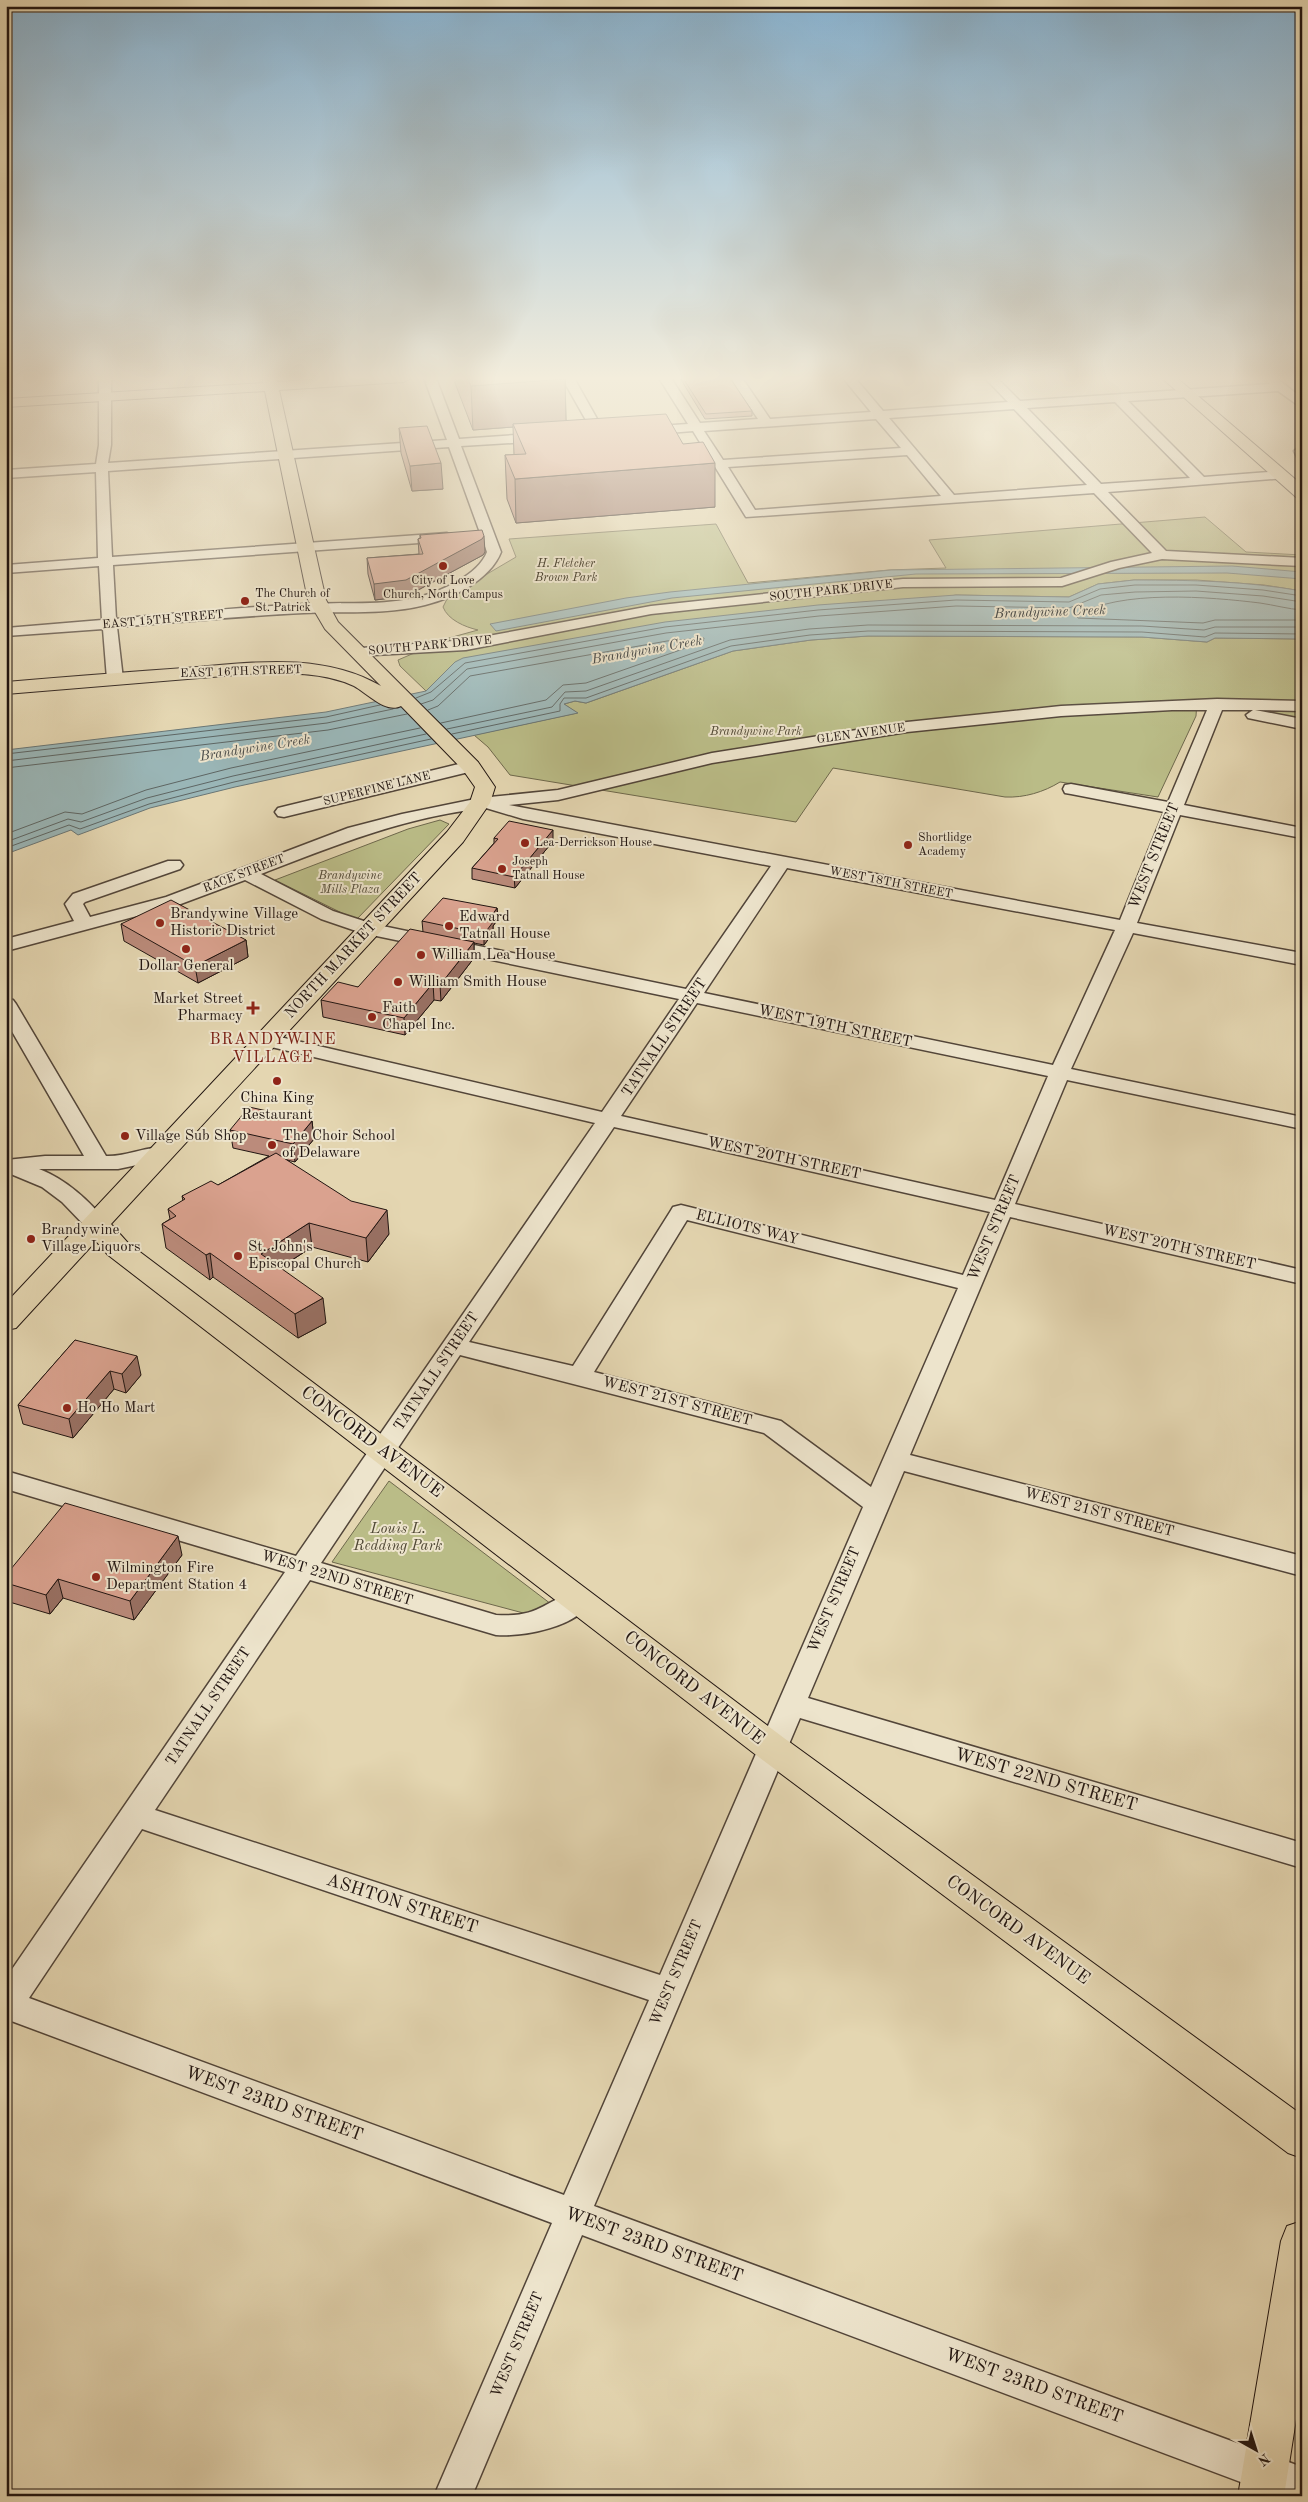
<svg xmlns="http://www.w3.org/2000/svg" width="1308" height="2502" font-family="'Old Standard TT',serif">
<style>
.green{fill:#babc87;stroke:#6e684c}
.water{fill:#9ab6b7;stroke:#6a7675}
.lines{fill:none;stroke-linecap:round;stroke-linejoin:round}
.shore{stroke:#5e6664;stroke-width:1}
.minor-casing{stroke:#524539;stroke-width:3}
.major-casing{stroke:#211511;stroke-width:2}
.minor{fill:#ede4cc;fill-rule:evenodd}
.major{fill:#e4d6b1;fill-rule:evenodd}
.wall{fill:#bb8b7b;stroke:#211511}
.shaded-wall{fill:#997164;stroke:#211511}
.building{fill:#daa28f;stroke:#211511}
.poi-dot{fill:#8f2418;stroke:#ede4cc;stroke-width:2}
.labels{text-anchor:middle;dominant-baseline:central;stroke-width:4;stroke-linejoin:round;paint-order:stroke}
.far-park-label{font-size:12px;font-style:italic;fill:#4f4734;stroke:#ede4cc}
.far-poi-label{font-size:12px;fill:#211511;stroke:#ede4cc;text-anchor:start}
.far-street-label{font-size:12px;fill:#211511;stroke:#ede4cc}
.far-water-label{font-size:14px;font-style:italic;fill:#4b4d4b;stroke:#ede4cc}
.street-label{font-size:15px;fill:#211511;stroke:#ede4cc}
.poi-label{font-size:15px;fill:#211511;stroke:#ede4cc;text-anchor:start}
.park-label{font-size:15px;font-style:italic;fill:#4f4734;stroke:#ede4cc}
.neighbourhood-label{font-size:16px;letter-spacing:1px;fill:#7a1f14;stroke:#ede4cc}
.near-street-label{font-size:18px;fill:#211511;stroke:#ede4cc}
</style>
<rect width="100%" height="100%" fill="#e4d6b1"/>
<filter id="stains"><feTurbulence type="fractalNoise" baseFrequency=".004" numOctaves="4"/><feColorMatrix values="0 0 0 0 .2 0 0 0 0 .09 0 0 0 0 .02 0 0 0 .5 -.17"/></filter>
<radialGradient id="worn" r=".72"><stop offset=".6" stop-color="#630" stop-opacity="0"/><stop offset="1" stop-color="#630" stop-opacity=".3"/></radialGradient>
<path class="green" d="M 1205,517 L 1246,552 L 1302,555 L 1302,591 L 1264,585 L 1196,580 L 1134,580 L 1098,584 L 1069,597 L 956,595 L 426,691 L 400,666 L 398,660 L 449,638 L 478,630 C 465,627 448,620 443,607 L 448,597 L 516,557 L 509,539 L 716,524 L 748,583 L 889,570 L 946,568 L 929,540 Z
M 868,636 L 1142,637 L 1207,642 L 1215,638 L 1302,639 L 1302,721 L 1197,700 L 1196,716 L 1158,797 L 1060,782 C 1044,792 1024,798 1005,797 L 833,768 L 796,822 L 510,775 L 488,747 L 474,735 L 577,713 L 564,704 L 575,701 L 586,703 L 733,651 L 811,640 Z
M 440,820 L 449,824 L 356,920 L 275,880 L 408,829 Z
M 389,1481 L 551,1604 L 527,1614 L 332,1562 Z"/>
<path class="water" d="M 1232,566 L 1302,572 L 1302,579 L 1227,573 L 916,574 L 672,598 L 496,631 L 490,624 L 626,598 L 670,592 L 891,570 Z
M 1134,580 C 1191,580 1246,581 1302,591 L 1302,639 L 1215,638 L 1207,642 L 1142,637 L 868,636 L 811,640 L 733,651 L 586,703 L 575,701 L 564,704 L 578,713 L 235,787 L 150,808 L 78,835 L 71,830 L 6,854 L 6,750 L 326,712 L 426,691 L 455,662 L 463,658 L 665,622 L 818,605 L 956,595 L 1069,597 L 1098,584 Z"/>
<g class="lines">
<path class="shore" d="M 1302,610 C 1288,609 1274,605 1260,603 C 1211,597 1119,589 1076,616 L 1078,618 L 1203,623 L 1215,620 L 1302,620
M 416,698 L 431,692 L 465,663 L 665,627 L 818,610 L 956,600 L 1069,602 L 1100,589 L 1135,585 L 1196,585 L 1263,590 L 1302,596
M 421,704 L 433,700 L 467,669 L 666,633 L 819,616 L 956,606 L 1069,608 L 1101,595 L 1135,592 L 1196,591 L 1263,596 L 1302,602
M 428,710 L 438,706 L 470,676 L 667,641 L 704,638 L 703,642 L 586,683 L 563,685 L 546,700 L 441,723
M 447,729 L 552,707 L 565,692 L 586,691 L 730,640 L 809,629 L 868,625 L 1142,626 L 1204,630 L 1215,627 L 1302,627
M 452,734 L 560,711 L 560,704 L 564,698 L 586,698 L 731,646 L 810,635 L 868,631 L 1142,632 L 1205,637 L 1215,633 L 1302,634
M 6,754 L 326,717 L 380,705
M 6,761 L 327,723 L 393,709
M 6,768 L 328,730 L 407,714
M 6,834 L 65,812 L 82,814 L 146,790 L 231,768 L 420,728
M 6,842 L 68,819 L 81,822 L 147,798 L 233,776 L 426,734
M 6,848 L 69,825 L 80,829 L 149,804 L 234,782 L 431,739"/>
<defs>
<path id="minor" d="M 99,378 L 111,378 L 111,445 L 108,463 L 447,440 L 424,378 L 436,378 L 459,439 L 544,433 L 550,437 L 544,441 L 461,446 L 501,552 C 490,580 453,598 425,605 C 385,615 344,611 304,613 C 242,616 179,622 117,627 L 123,679 L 115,684 L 107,679 L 103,629 L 6,636 L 6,628 L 102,620 L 99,566 L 6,573 L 6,565 L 98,558 L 96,472 L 6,478 L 6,470 L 96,464 L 99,445 ZM 449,447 L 487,552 C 478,575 442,591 419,597 C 383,606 343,602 306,604 C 243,607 180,613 116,619 L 113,565 L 447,541 L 454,537 L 447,533 L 112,557 L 108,471 Z
M 562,378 L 574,378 L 605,433 L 603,436 L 595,436 Z
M 659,378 L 671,378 L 700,423 L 758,419 L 730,378 L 742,378 L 770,419 L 871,412 L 843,378 L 855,378 L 883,411 L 1008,402 L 985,378 L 997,378 L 1020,401 L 1270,384 L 1263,378 L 1276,378 L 1302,398 L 1302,408 L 1278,391 L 1128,401 L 1204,477 L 1281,471 L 1287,475 L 1286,478 L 1108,492 L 1166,551 L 1302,558 L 1302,566 L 1162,559 L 1119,568 L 1062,586 L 903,587 L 651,614 L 466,650 L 356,656 L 353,653 L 356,650 L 361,648 L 466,640 L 651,606 L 903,579 L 1061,578 L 1111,562 L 1152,553 L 1094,493 L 746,517 L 693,431 L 644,435 L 638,431 L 644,427 L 688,424 ZM 1115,402 L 1190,478 L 1101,484 L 1027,408 ZM 1014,409 L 1087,485 L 954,495 L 889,418 ZM 876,419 L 901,448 L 723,460 L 704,431 ZM 907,455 L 941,496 L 755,510 L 728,467 Z
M 1302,445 L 1302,460 L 1298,459 L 1294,451 Z
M 1217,699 L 1302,701 L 1302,711 L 1255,710 L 1302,719 L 1302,729 L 1248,718 L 1246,715 L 1253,710 L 1222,710 L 1184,805 L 1302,828 L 1302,838 L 1180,815 L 1137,923 L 1302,953 L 1302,965 L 1133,933 L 1071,1069 L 1302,1117 L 1302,1129 L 1067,1080 L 1015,1204 L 1302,1270 L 1302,1284 L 1010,1217 L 910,1455 L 1302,1556 L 1302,1576 L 904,1471 L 808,1698 L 1302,1843 L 1302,1868 L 800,1718 L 594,2206 L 1302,2467 L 1302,2496 L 1278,2496 L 582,2235 L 472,2496 L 434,2496 L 552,2223 L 6,2019 L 6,1978 L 285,1572 L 6,1489 L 6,1471 L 296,1556 L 595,1123 L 267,1046 L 260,1044 L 257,1040 L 260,1036 L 267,1034 L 602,1112 L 679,999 L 362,933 L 321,919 L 245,880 L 178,905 L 6,951 L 6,939 L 74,921 L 65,904 L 73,894 L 168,861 L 180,861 L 183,865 L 180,869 L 85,902 L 83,904 L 90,917 L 166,897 L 348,828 L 402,814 L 480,798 L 558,790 L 712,753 L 907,722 L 1061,706 ZM 1172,710 L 1207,710 L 1168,802 L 1071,784 L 1065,785 L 1063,789 L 1065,793 L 1071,794 L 1164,812 L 1120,920 L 509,805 L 558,800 L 712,763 L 907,732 L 1061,716 ZM 486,808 L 523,819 L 771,866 L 686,989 L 373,924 L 333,911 L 261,874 C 333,846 407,816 486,808 ZM 787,868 L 1115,930 L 1053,1065 L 704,993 ZM 697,1003 L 1048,1076 L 995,1200 L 621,1116 ZM 614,1127 L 655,1136 L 990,1212 L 963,1275 L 681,1205 L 673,1207 L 670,1212 L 573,1366 L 469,1342 ZM 687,1220 L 958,1288 L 871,1487 L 781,1421 L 594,1372 ZM 460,1355 L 764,1433 L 863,1507 L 660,1975 L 155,1810 L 310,1580 L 496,1635 C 524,1637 578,1627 592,1600 L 588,1593 L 579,1590 C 543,1601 540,1618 496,1615 L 321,1563 ZM 142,1829 L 649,2000 L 564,2195 L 29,1998 Z
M 471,761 L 477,762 L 479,766 L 477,770 L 284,817 L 278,816 L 275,812 L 278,808 Z
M 6,998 L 13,1000 L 16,1004 L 106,1156 C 127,1157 150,1144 170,1148 L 173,1153 L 170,1158 L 118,1169 L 39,1169 C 65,1179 91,1201 107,1224 L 104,1229 L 96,1231 L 88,1229 L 62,1202 L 42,1187 L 6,1172 L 6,1160 L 45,1156 L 84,1156 L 6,1021 Z"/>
<path id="major" d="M 262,378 L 276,378 L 277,382 L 338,378 L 411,378 L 404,382 L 279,390 L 326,600 L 338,622 L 478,762 L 495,787 L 490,803 L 463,842 L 111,1224 L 128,1243 L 784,1738 L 1302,2115 L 1302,2158 L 1288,2153 L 760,1758 L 108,1255 L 96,1241 L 16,1328 L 6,1330 L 6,1303 L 447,832 L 470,802 L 475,787 L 463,770 L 401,706 C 386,714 367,693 354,686 C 321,671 283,673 248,674 L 6,694 L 6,682 C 65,677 125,672 184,668 C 249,663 321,651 381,686 L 325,629 L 308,600 L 265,391 L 6,407 L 6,399 L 263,383 Z
M 1162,378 L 1177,378 L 1302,485 L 1302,499 L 1296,497 Z
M 1302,2221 L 1302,2381 L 1284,2496 L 1238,2496 L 1281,2241 L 1287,2226 Z"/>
</defs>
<use href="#minor" class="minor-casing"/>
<use href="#major" class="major-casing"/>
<use href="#minor" class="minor"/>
<use href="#major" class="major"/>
</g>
<path class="wall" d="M 455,378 L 565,378 L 566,420 L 715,507 L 516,523 L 507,499 L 505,455 L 514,455 L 513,427 L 473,430 L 455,383 Z
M 680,378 L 730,378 L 752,411 L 752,416 L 705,419 Z
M 399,428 L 443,489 L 412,491 L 401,453 Z
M 420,535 L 485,552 L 483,555 L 407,596 L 375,600 L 368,574 L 367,558 L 419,554 L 418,539 L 420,538 Z
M 494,838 L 553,841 L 515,888 L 472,879 L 472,868 L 494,843 Z
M 497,908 L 498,919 L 493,926 L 493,933 L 484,945 L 474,943 L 474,958 L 441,1001 L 434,1000 L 405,1035 L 323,1017 L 321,1000 L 358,987 L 423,932 L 422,921 Z
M 121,924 L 246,940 L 248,957 L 198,983 L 124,941 Z
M 312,1121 L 314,1139 L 295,1162 L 287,1160 L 389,1234 L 368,1262 L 312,1247 L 280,1268 L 326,1323 L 298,1338 L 213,1277 L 210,1280 L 166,1248 L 162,1224 L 170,1219 L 168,1209 L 183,1201 L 182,1196 L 218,1185 L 269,1156 L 233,1148 L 230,1130 Z
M 75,1340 L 141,1375 L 126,1393 L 114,1389 L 73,1438 L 23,1424 L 18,1405 Z
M 182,1555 L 134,1620 L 63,1598 L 50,1614 L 6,1601 L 6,1575 Z"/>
<path class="shaded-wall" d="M 565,379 L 566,422 L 513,424 L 513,427 L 473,430 L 471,386 Z
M 441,463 L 443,489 L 412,491 L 410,466 Z
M 715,463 L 715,507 L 516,523 L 515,479 Z
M 484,536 L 485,552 L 483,555 L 407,596 L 375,600 L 374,584 Z
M 553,830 L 553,841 L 515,888 L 514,877 Z
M 497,908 L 498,919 L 493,926 L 493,933 L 484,945 L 484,934 L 488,921 Z
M 246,940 L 248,957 L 198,983 L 195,966 Z
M 474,942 L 474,958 L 441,1001 L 440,985 Z
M 433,983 L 434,1000 L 405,1035 L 404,1018 Z
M 312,1121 L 314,1139 L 295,1162 L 293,1144 Z
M 387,1210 L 389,1234 L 368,1262 L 366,1238 Z
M 309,1223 L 312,1247 L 264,1278 L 261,1254 Z
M 210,1253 L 213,1277 L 210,1280 L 206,1255 Z
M 323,1298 L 326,1323 L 298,1338 L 295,1314 Z
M 137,1356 L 141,1375 L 126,1393 L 122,1374 Z
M 110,1371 L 114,1389 L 73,1438 L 69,1419 Z
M 178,1536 L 182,1555 L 134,1620 L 130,1601 Z
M 58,1579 L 63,1598 L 50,1614 L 46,1595 Z"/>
<path class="building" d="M 467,378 L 565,378 L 565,379 L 471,386 Z
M 683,378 L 730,378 L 752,411 L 706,414 Z
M 666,414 L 683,444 L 703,442 L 715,463 L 515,479 L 505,455 L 526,454 L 513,424 Z
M 427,426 L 441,463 L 410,466 L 399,428 Z
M 482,530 L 484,536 L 482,539 L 406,580 L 374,584 L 367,558 L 423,554 L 418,539 L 421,538 L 420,535 Z
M 509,821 L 553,830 L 514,877 L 472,868 L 498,839 L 494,838 Z
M 443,898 L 497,908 L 488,921 L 493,922 L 484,934 L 422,921 Z
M 171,900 L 246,940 L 195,966 L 121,924 Z
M 410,929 L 474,942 L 440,985 L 433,983 L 404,1018 L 321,1000 L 338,982 L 358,987 Z
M 249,1107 L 312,1121 L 293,1144 L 230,1130 Z
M 276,1153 L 351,1201 L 387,1210 L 366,1238 L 309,1223 L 261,1254 L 323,1298 L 295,1314 L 210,1253 L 206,1255 L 162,1224 L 176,1216 L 168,1209 L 185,1199 L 182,1196 L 211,1181 L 218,1185 Z
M 75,1340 L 137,1356 L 122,1374 L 110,1371 L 69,1419 L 18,1405 Z
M 65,1503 L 178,1536 L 130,1601 L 58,1579 L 46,1595 L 6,1583 L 6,1575 Z"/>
<linearGradient id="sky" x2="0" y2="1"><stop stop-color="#89b5d4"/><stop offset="0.52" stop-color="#f3eddc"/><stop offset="1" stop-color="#f3eddc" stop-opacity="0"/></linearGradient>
<rect width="1308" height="728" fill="url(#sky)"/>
<g class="poi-dot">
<circle cx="443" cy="566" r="5"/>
<circle cx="245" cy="601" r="5"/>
<circle cx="525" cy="843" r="5"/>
<circle cx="908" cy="845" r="5"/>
<circle cx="502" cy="869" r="5"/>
<circle cx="160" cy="923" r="5"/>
<circle cx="449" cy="926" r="5"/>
<circle cx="186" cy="949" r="5"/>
<circle cx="421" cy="955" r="5"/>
<circle cx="398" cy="982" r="5"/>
<path d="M250.5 1000.5h5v5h5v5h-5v5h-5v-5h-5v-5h5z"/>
<circle cx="372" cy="1017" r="5"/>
<circle cx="277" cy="1081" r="5"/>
<circle cx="125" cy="1136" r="5"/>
<circle cx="272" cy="1145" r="5"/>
<circle cx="31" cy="1239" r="5"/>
<circle cx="238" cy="1256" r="5"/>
<circle cx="67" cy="1408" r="5"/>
<circle cx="96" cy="1577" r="5"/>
</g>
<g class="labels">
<g class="far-park-label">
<text x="566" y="564">H. Fletcher<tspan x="566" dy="14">Brown Park</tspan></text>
<text x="756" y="732">Brandywine Park</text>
<text x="350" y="876">Brandywine<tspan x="350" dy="14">Mills Plaza</tspan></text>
</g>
<g class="far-poi-label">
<text x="443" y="581" text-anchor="middle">City of Love<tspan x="443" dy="14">Church, North Campus</tspan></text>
<text x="255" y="594">The Church of<tspan x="255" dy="14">St. Patrick</tspan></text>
<text x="918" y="838">Shortlidge<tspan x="918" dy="14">Academy</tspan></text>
<text x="535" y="843">Lea-Derrickson House</text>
<text x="512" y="862">Joseph<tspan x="512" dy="14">Tatnall House</tspan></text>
</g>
<g class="far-street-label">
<text transform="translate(831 591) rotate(-6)">SOUTH PARK DRIVE</text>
<text transform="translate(163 620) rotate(-5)">EAST 15TH STREET</text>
<text transform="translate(430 646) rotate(-5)">SOUTH PARK DRIVE</text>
<text transform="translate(241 672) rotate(-2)">EAST 16TH STREET</text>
<text transform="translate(861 734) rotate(-8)">GLEN AVENUE</text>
<text transform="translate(377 789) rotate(-14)">SUPERFINE LANE</text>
<text transform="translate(244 874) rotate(-21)">RACE STREET</text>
<text transform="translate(891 883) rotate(11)">WEST 18TH STREET</text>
</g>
<g class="far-water-label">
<text transform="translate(1050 612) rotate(-2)">Brandywine Creek</text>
<text transform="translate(647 650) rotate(-10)">Brandywine Creek</text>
<text transform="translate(255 748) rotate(-9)">Brandywine Creek</text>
</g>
<g class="street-label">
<text transform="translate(1155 856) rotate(-68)">WEST STREET</text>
<text transform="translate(354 946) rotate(-47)">NORTH MARKET STREET</text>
<text transform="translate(835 1027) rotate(12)">WEST 19TH STREET</text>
<text transform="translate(665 1038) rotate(-56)">TATNALL STREET</text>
<text transform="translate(784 1159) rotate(12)">WEST 20TH STREET</text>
<text transform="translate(747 1228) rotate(14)">ELLIOTS WAY</text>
<text transform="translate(995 1228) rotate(-67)">WEST STREET</text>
<text transform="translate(1179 1248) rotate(13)">WEST 20TH STREET</text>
<text transform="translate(437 1372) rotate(-56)">TATNALL STREET</text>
<text transform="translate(677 1402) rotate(15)">WEST 21ST STREET</text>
<text transform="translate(1099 1513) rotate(15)">WEST 21ST STREET</text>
<text transform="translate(337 1579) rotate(17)">WEST 22ND STREET</text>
<text transform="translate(835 1600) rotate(-67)">WEST STREET</text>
<text transform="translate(209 1707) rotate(-56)">TATNALL STREET</text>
<text transform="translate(677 1973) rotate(-67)">WEST STREET</text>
<text transform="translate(518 2345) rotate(-67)">WEST STREET</text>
</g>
<g class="poi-label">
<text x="170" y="914">Brandywine Village<tspan x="170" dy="17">Historic District</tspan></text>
<text x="459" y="917">Edward<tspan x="459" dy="17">Tatnall House</tspan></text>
<text x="431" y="955">William Lea House</text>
<text x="186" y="966" text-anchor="middle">Dollar General</text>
<text x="408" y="982">William Smith House</text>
<text x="243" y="999" text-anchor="end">Market Street<tspan x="243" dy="17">Pharmacy</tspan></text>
<text x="382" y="1008">Faith<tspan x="382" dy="17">Chapel Inc.</tspan></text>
<text x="277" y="1098" text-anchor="middle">China King<tspan x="277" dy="17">Restaurant</tspan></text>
<text x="135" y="1136">Village Sub Shop</text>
<text x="282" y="1136">The Choir School<tspan x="282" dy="17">of Delaware</tspan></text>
<text x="41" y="1230">Brandywine<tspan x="41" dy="17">Village Liquors</tspan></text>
<text x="248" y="1247">St. John's<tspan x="248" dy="17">Episcopal Church</tspan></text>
<text x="77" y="1408">Ho Ho Mart</text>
<text x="106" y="1568">Wilmington Fire<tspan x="106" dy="17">Department Station 4</tspan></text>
</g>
<g class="park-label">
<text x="398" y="1529">Louis L.<tspan x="398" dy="17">Redding Park</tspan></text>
</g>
<g class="neighbourhood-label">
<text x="273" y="1040">BRANDYWINE<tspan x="273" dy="18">VILLAGE</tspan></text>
</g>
<g class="near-street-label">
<text transform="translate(372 1442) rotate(37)">CONCORD AVENUE</text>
<text transform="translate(694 1688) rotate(38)">CONCORD AVENUE</text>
<text transform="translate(1046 1780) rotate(16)">WEST 22ND STREET</text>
<text transform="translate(402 1904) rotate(18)">ASHTON STREET</text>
<text transform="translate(1018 1930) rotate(36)">CONCORD AVENUE</text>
<text transform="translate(274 2104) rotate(20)">WEST 23RD STREET</text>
<text transform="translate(654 2245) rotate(20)">WEST 23RD STREET</text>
<text transform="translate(1034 2386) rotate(20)">WEST 23RD STREET</text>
</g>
</g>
<rect width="1308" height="2502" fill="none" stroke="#e4d6b1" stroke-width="25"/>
<rect x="8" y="8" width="1293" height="2487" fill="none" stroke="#211511" stroke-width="2.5"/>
<rect x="12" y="12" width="1283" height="2477" fill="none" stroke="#211511"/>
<g transform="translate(1256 2450) rotate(141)" stroke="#ede4cc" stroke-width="4" paint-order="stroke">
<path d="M0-4L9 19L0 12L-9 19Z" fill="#211511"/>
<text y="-8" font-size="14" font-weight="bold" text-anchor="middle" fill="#211511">N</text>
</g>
<rect width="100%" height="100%" filter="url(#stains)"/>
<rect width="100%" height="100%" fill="url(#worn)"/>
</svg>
